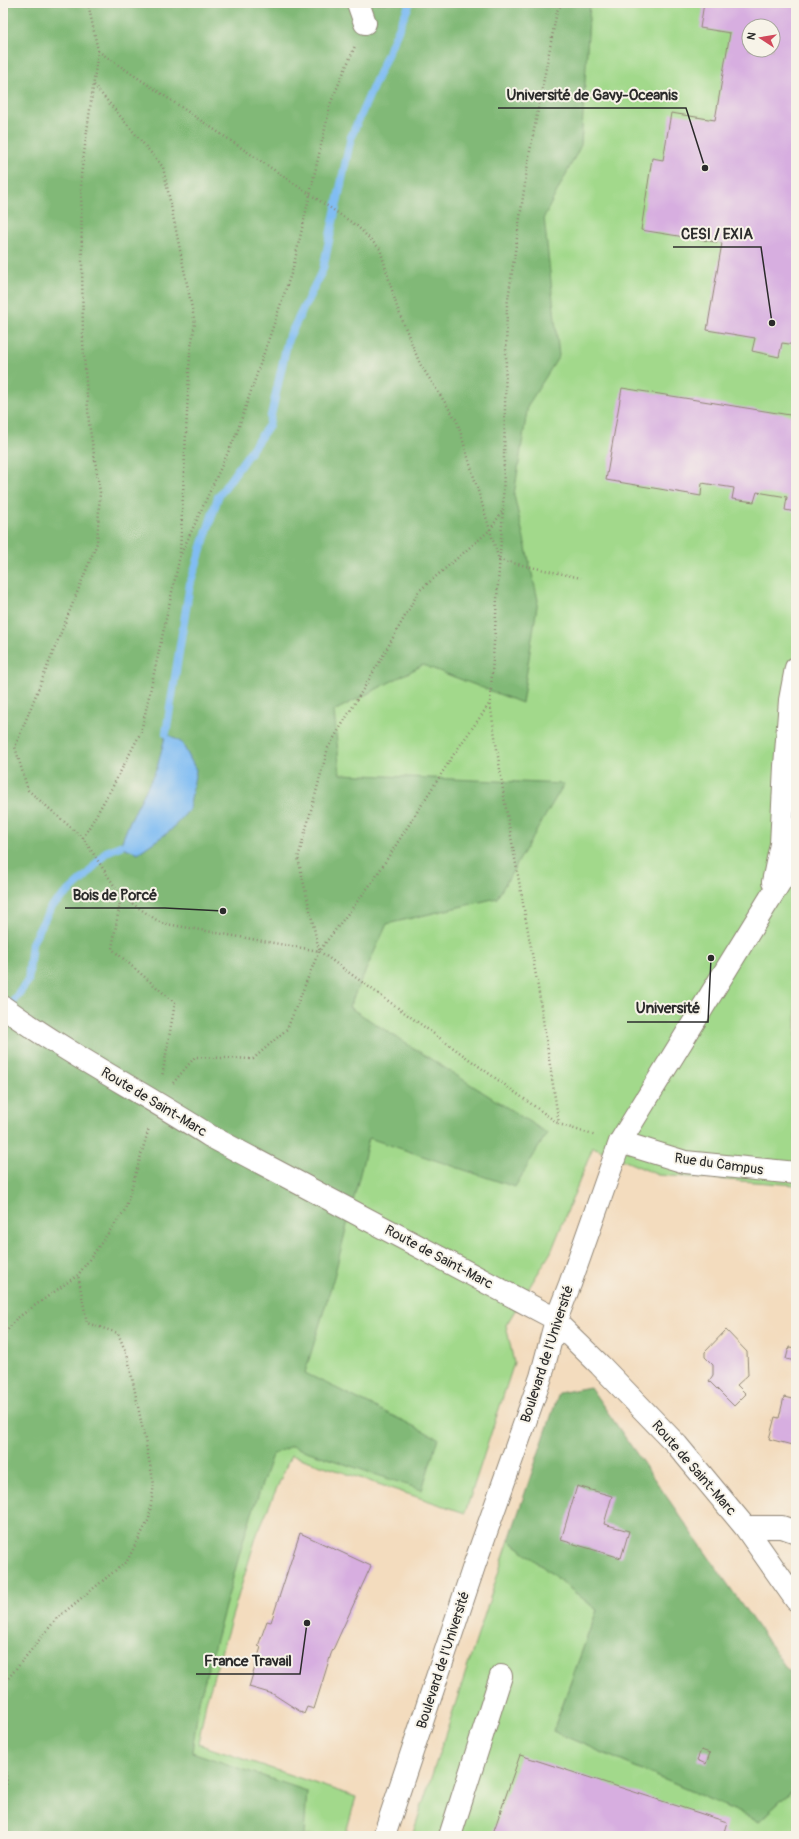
<svg xmlns="http://www.w3.org/2000/svg" width="799" height="1839" font-family="Pangolin,sans-serif">
<style>
.green{fill:#a2d98b;stroke:#66825b;fill-rule:evenodd}
.forest{fill:#81b977;stroke:#567251}
.water{fill:#81bdf3;stroke:#56748f}
.lines{fill:none;stroke-linecap:round;stroke-linejoin:round}
.stream{stroke:#81bdf3;stroke-width:8}
.building{fill:#d7aee0;fill-rule:evenodd}
.minor-casing{stroke:#8f8474;stroke-width:24}
.path{stroke:#8f8474;stroke-width:2.5;stroke-dasharray:1 3;stroke-linecap:butt}
.minor{stroke:#fff;stroke-width:22}
.labels{text-anchor:middle;dominant-baseline:central;stroke-width:4;stroke-linejoin:round;paint-order:stroke}
.street-label{font-size:14px;fill:#2b2b2b;stroke:#f7f3e8}
.leader{fill:none;stroke:#2b2b2b;stroke-width:1.5}
.callout-dot{fill:#2b2b2b;stroke:#f7f3e8;stroke-width:1.5}
.callout-label{font-size:15px;text-anchor:middle;font-weight:bold;fill:#2b2b2b;stroke:#f7f3e8;stroke-width:4;stroke-linejoin:round;paint-order:stroke}
</style>
<rect width="100%" height="100%" fill="#f7f3e8"/>
<filter id="ink" filterUnits="userSpaceOnUse"><feTurbulence type="fractalNoise" baseFrequency=".025" numOctaves="2"/><feDisplacementMap in="SourceGraphic" scale="8" xChannelSelector="R" yChannelSelector="G"/><feConvolveMatrix kernelMatrix="1 2 1 2 8 2 1 2 1" color-interpolation-filters="sRGB"/></filter>
<filter id="wash" filterUnits="userSpaceOnUse"><feTurbulence type="fractalNoise" baseFrequency=".012" numOctaves="4" result="noise"/><feDisplacementMap in="SourceGraphic" scale="16" xChannelSelector="R" yChannelSelector="G"/><feGaussianBlur stdDeviation="0.9" result="paint"/><feColorMatrix in="noise" values="0 0 0 0 0 0 0 0 0 0 0 0 0 0 0 0 0 1.4 0 .05"/><feComposite in="paint" operator="in"/></filter>
<g filter="url(#wash)">
<rect width="100%" height="100%" fill="#f3dcbe"/>
<path class="green" d="M 3,3 L 796,3 L 796,1185 L 658,1175 L 593,1147 L 551,1252 L 506,1325 L 514,1363 L 465,1513 L 291,1455 L 257,1534 L 206,1702 L 198,1744 L 356,1797 L 345,1836 L 3,1836 ZM 749,26 L 773,26 L 773,50 L 749,50 Z
M 509,1540 L 597,1610 L 553,1731 L 759,1821 L 796,1787 L 796,1836 L 412,1836 Z"/>
<path class="forest" d="M 3,3 L 590,3 L 581,145 L 544,217 L 559,356 L 528,405 L 514,495 L 538,600 L 522,703 L 423,665 L 334,711 L 340,774 L 564,784 L 497,898 L 387,924 L 349,1007 L 547,1133 L 515,1187 L 369,1138 L 334,1277 L 305,1373 L 438,1438 L 422,1490 L 291,1446 L 272,1455 L 246,1531 L 199,1701 L 192,1752 L 307,1791 L 304,1836 L 3,1836 Z
M 590,1387 L 796,1682 L 796,1787 L 759,1821 L 553,1731 L 597,1610 L 509,1540 L 559,1393 Z"/>
<path class="water" d="M 166,733 L 182,743 L 196,770 L 189,810 L 170,831 L 138,853 L 120,846 L 130,821 L 157,768 Z"/>
<g class="lines">
<path class="stream" d="M 166,733 L 190,584 L 218,497 L 269,425 L 288,339 L 323,269 L 351,137 L 410,3
M 7,1009 L 28,981 L 32,943 L 51,907 L 86,876 L 106,852 L 120,846"/>
</g>
<g id="blocks">
<path class="building" d="M 704,3 L 796,3 L 796,345 L 782,343 L 779,357 L 752,351 L 755,338 L 707,330 L 722,243 L 641,230 L 652,158 L 663,160 L 671,113 L 715,120 L 730,33 L 700,28 ZM 749,26 L 773,26 L 773,50 L 749,50 Z
M 622,388 L 796,416 L 796,512 L 785,510 L 787,497 L 757,492 L 754,502 L 732,499 L 734,488 L 702,483 L 701,496 L 606,480 Z
M 726,1330 L 747,1352 L 748,1375 L 737,1385 L 746,1394 L 734,1406 L 709,1381 L 713,1375 L 713,1365 L 705,1357 L 705,1352 Z
M 789,1347 L 796,1348 L 796,1361 L 786,1359 Z
M 784,1397 L 796,1400 L 796,1446 L 769,1439 L 775,1417 L 779,1418 Z
M 577,1486 L 612,1496 L 604,1524 L 629,1531 L 621,1558 L 561,1540 Z
M 300,1533 L 371,1566 L 331,1654 L 314,1709 L 307,1707 L 304,1714 L 273,1694 L 249,1687 L 261,1647 L 258,1646 L 267,1621 L 271,1622 Z
M 701,1750 L 710,1753 L 706,1764 L 697,1760 Z
M 520,1755 L 727,1822 L 724,1832 L 735,1836 L 492,1836 Z"/>
</g>
</g>
<g filter="url(#ink)">
<use href="#blocks" fill-opacity="0" stroke="#8f8474" stroke-width="1"/>
<g class="lines">
<defs>
<path id="minor" d="M 358,3 L 365,23
M 773,882 L 781,844 L 785,766 L 790,700 L 796,668
M 3,1007 C 69,1055 142,1092 210,1136 L 550,1316 L 600,1365 L 677,1445 L 745,1527 L 796,1600
M 620,1142 L 685,1162 L 796,1173
M 745,1527 L 782,1527 L 796,1532
M 384,1836 L 474,1566 L 541,1377 L 556,1320 L 570,1284 L 620,1142 L 796,856
M 450,1836 L 501,1676"/>
</defs>
<use href="#minor" class="minor-casing"/>
<path class="path" d="M 88,3 L 98,51 L 81,175 L 83,342 L 89,423 L 100,492 L 97,543 L 15,747 L 28,790 L 83,838 L 121,896 L 161,923 L 319,951 L 559,1124
M 562,3 L 557,11 L 529,156 L 507,306 L 503,510 L 490,703 L 505,803 L 538,987 L 559,1124 L 596,1136
M 98,51 L 357,226 L 380,249 L 397,307 L 420,364 L 457,421 L 499,560 L 581,578
M 94,85 L 163,167 L 195,323 L 190,353 L 180,553
M 83,838 L 113,786 L 141,732 L 180,556 L 236,435 L 293,268 L 331,102 L 355,46
M 121,896 L 112,949 L 175,1003 L 162,1077
M 319,950 L 298,858 L 328,748 L 380,661 L 419,591 L 490,530 L 503,510
M 173,1083 L 195,1057 L 253,1059 L 287,1029 L 319,951 L 373,881 L 454,754 L 490,703
M 3,1336 L 16,1319 L 78,1275 L 125,1210 L 149,1128
M 3,1697 L 6,1681 L 57,1618 L 127,1561 L 149,1519 L 154,1484 L 128,1358 L 118,1333 L 87,1323 L 78,1275
M 3,1752 L 7,1782 L 3,1796"/>
<use href="#minor" class="minor"/>
</g>
</g>
<g class="labels">
<g class="street-label">
<text transform="translate(154 1102) rotate(31)">Route de Saint-Marc</text>
<text transform="translate(719 1164) rotate(8)">Rue du Campus</text>
<text transform="translate(439 1257) rotate(28)">Route de Saint-Marc</text>
<text transform="translate(547 1354) rotate(-72)">Boulevard de l'Université</text>
<text transform="translate(694 1468) rotate(49)">Route de Saint-Marc</text>
<text transform="translate(443 1660) rotate(-72)">Boulevard de l'Université</text>
</g>
</g>
<path class="leader" d="M705 168L686 108H498M772 323L761 247H673M223 911L165 908H65M711 958L708 1022H627M307 1623L300 1674H196"/>
<g class="callout-dot">
<circle cx="705" cy="168" r="4"/>
<circle cx="772" cy="323" r="4"/>
<circle cx="223" cy="911" r="4"/>
<circle cx="711" cy="958" r="4"/>
<circle cx="307" cy="1623" r="4"/>
</g>
<g class="callout-label">
<text x="592" y="100">Université de Gavy-Oceanis</text>
<text x="717" y="239">CESI / EXIA</text>
<text x="115" y="900">Bois de Porcé</text>
<text x="668" y="1013">Université</text>
<text x="248" y="1666">France Travail</text>
</g>
<rect width="799" height="1839" fill="none" stroke="#f7f3e8" stroke-width="16"/>
<g transform="translate(761 38) rotate(282)"><circle r="19" fill="#f7f3e8" stroke="#a5a39c"/>
<path d="M0-3L7 15L0 10L-7 15Z" fill="#d1495b"/>
<text y="-6" font-size="11" font-weight="bold" text-anchor="middle" fill="#2b2b2b">N</text>
</g>
</svg>
